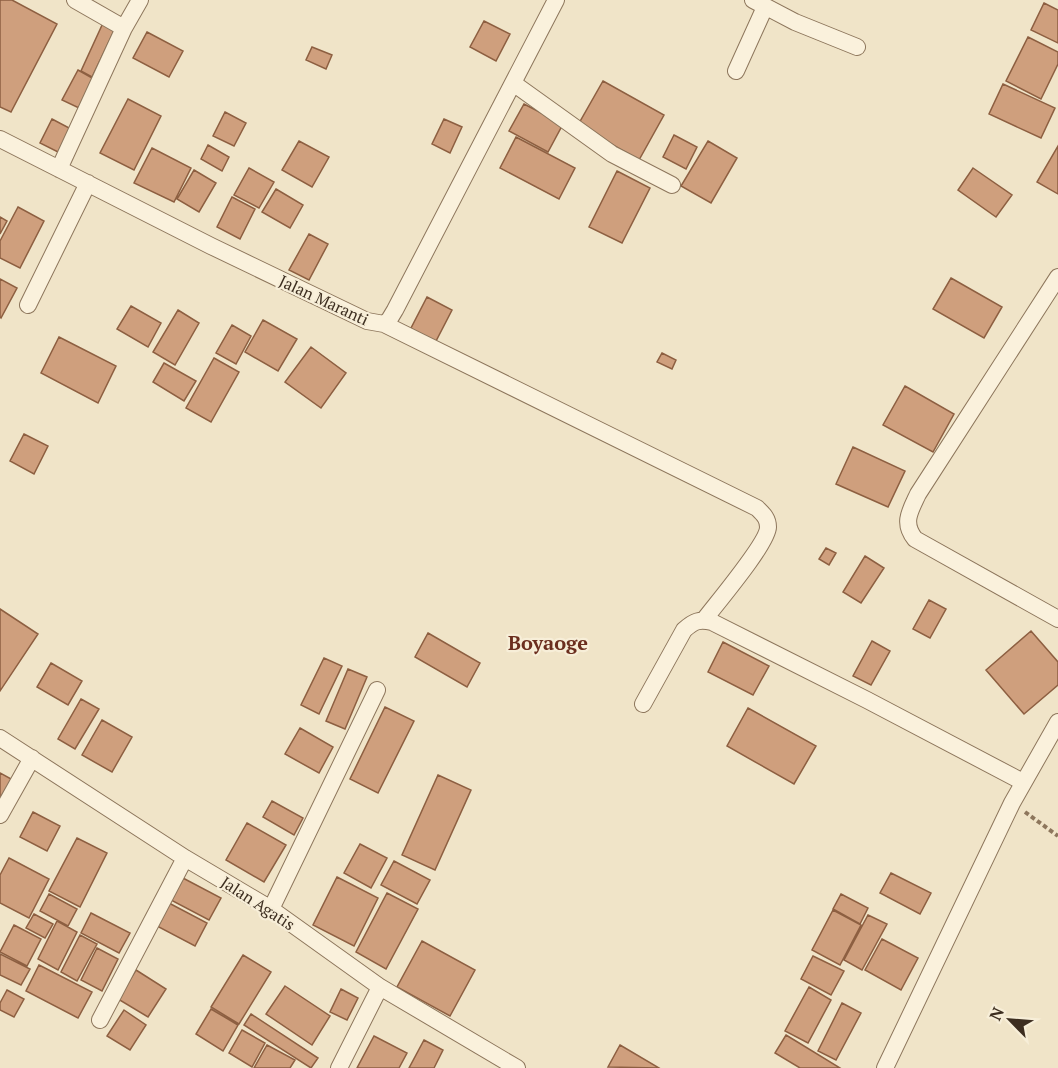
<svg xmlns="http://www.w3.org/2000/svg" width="1058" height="1068" font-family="'PT Serif',serif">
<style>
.building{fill:#cf9f7d;stroke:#8d5f41;stroke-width:1.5}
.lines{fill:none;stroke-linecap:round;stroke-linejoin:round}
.minor-casing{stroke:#8d765c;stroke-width:18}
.path{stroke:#8d765c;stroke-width:4;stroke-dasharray:4.5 3;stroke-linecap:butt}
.minor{stroke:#faf1dc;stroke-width:16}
.labels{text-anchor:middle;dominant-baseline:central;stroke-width:4.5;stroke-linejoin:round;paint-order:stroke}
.street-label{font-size:16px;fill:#3d2e20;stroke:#f7eed8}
.quarter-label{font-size:20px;font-weight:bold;fill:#6b2e1e;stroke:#f7eed8}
</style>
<rect width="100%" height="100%" fill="#f0e4c8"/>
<path class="building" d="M 0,0 L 12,0 L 57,24 L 11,112 L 0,107 Z
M 1044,3 L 1058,10 L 1058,43 L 1031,30 Z
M 484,21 L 510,34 L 496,61 L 470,47 Z
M 103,23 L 115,29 L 92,77 L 81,71 Z
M 147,32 L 183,51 L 169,77 L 133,58 Z
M 1028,37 L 1058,52 L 1058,64 L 1041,99 L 1006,81 Z
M 312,47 L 332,55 L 326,69 L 306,60 Z
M 78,70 L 94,79 L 79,108 L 62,100 Z
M 603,81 L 664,115 L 639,160 L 578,125 Z
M 1003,84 L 1055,108 L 1041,138 L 989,114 Z
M 128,99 L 161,116 L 134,170 L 100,153 Z
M 524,104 L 563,124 L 548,152 L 509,131 Z
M 225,112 L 246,123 L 234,146 L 213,136 Z
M 52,119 L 73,130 L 60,153 L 40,143 Z
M 444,119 L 462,127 L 450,153 L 432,144 Z
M 674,135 L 697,147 L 686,169 L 663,157 Z
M 516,137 L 575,168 L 559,199 L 500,168 Z
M 299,141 L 329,157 L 312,187 L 282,170 Z
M 708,141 L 737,158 L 711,203 L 681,186 Z
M 208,145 L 229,157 L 222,171 L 201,159 Z
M 1058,146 L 1058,194 L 1037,182 Z
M 152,148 L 191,168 L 174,202 L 134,183 Z
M 249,168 L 274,182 L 259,208 L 234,195 Z
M 973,168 L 1012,195 L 996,217 L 958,190 Z
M 194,170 L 216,183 L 199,212 L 177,199 Z
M 617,171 L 650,188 L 622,243 L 589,227 Z
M 276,189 L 303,205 L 290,228 L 262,212 Z
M 232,197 L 255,209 L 240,239 L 217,227 Z
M 18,207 L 44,221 L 20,268 L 0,258 L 0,241 Z
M 0,217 L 7,221 L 0,234 Z
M 309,234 L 328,244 L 309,280 L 289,270 Z
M 951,278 L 1002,307 L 984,338 L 933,309 Z
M 0,279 L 17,288 L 1,318 L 0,317 Z
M 427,297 L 452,310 L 435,343 L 410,330 Z
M 131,306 L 161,323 L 148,347 L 117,329 Z
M 178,310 L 199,323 L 175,365 L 153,352 Z
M 263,320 L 297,339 L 278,371 L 245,352 Z
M 232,325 L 251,336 L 236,364 L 216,353 Z
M 59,337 L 116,366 L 98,403 L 41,373 Z
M 311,347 L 346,373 L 321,408 L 285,382 Z
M 662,353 L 676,360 L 672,369 L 657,362 Z
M 214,358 L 239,372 L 211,422 L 186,408 Z
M 164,363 L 196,381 L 184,401 L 153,382 Z
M 905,386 L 954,414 L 933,452 L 883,425 Z
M 24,434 L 48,446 L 34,474 L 10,461 Z
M 853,447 L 905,471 L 888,507 L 836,484 Z
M 826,548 L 836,553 L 829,565 L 819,559 Z
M 865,556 L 884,568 L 861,603 L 843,592 Z
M 929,600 L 946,609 L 930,638 L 913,629 Z
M 0,609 L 38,634 L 0,691 Z
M 1031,631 L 1058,662 L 1058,685 L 1024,714 L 986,670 Z
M 428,633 L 480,663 L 467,687 L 415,657 Z
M 872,641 L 890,651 L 871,685 L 853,676 Z
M 723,642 L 769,666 L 753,695 L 708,672 Z
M 324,658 L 342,666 L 319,714 L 301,705 Z
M 51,663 L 82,681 L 68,705 L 37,687 Z
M 348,669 L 367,677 L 345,729 L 326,721 Z
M 81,699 L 99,709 L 75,749 L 58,739 Z
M 385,707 L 414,721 L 378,793 L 350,779 Z
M 748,708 L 816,746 L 794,784 L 727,746 Z
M 102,720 L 132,737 L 112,772 L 82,755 Z
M 300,728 L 333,747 L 319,773 L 285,754 Z
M 0,773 L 13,780 L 0,803 Z
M 438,775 L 471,790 L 435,870 L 402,855 Z
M 272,801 L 303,818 L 294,835 L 263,817 Z
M 33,812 L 60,826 L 47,851 L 20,837 Z
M 247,823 L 286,845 L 264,882 L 226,860 Z
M 77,838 L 107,853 L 80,907 L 49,891 Z
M 360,844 L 387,858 L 371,888 L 344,873 Z
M 9,858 L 49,879 L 29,918 L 0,903 L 0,875 Z
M 394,861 L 430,880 L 417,904 L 381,885 Z
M 891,873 L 931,893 L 920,914 L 880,893 Z
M 181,877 L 221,898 L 209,920 L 169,899 Z
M 337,877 L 378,898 L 354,946 L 313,925 Z
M 387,893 L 418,909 L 386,969 L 356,952 Z
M 49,894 L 77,909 L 68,926 L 40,911 Z
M 841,894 L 868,908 L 860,924 L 833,909 Z
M 167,902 L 207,923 L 195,946 L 155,925 Z
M 833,910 L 861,925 L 840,965 L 812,950 Z
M 91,913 L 130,933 L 119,953 L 81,933 Z
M 34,914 L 53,924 L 45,938 L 26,928 Z
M 868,915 L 887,924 L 862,970 L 844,960 Z
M 57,921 L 77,932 L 58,970 L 38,959 Z
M 14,925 L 41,939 L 27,966 L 0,952 Z
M 80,935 L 97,944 L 77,981 L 61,972 Z
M 882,939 L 918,958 L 901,990 L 865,970 Z
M 422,941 L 475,970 L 450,1016 L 397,987 Z
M 97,948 L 118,959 L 102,991 L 81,980 Z
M 0,954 L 30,969 L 21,985 L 0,975 Z
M 243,955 L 271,972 L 239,1024 L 211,1007 Z
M 813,956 L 844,971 L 831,995 L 801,979 Z
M 39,965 L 92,992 L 78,1018 L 26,991 Z
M 136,970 L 166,989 L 148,1017 L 118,999 Z
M 285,986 L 330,1016 L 312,1045 L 266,1014 Z
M 809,987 L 831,1000 L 808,1043 L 785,1031 Z
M 341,989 L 358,998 L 347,1020 L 330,1012 Z
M 7,990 L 24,999 L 14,1017 L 0,1010 L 0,1003 Z
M 842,1003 L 861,1013 L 836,1060 L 818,1051 Z
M 211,1009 L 238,1025 L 223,1051 L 196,1034 Z
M 124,1010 L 146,1025 L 130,1050 L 107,1036 Z
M 251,1014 L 318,1058 L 311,1068 L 244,1025 Z
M 242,1030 L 265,1043 L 252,1067 L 229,1053 Z
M 786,1035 L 840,1068 L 800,1068 L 775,1053 Z
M 374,1036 L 407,1053 L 399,1068 L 357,1068 Z
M 424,1040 L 443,1050 L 434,1068 L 409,1068 Z
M 267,1045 L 295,1060 L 290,1068 L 254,1068 Z
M 620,1045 L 659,1068 L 608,1067 Z"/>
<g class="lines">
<defs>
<path id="minor" d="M 75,0 L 124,28
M 753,0 L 795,22 L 857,47
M 736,71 L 765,7
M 513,83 L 612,154 L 672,185
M 0,139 L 211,246 L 367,321 L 384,324 L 389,320 L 395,310 L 556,0
M 59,169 L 124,28 L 140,0
M 1058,277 L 918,494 C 910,511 902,523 915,539 L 1058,619
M 28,305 L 88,183
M 384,324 L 757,508 C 763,514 768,518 768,527 C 768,543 716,604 704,620
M 643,704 L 684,630 C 694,621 699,619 712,622 L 867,700 L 1023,782
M 0,738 L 185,858 L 271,909 L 380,987 L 517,1068
M 0,815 L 32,758
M 271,909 L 377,690
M 100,1020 L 185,858
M 339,1068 L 380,987
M 885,1068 L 1012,803 L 1058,722"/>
</defs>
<use href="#minor" class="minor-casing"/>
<path class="path" d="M 1025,812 L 1058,836"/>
<use href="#minor" class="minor"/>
</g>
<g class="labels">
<g class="street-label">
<text transform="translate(324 300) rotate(25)">Jalan Maranti</text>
<text transform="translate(258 903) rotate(33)">Jalan Agatis</text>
</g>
<g class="quarter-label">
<text x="548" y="642">Boyaoge</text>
</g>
</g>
<g transform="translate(1010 1020) rotate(295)" stroke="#f7eed8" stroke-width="4.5" paint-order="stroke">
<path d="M0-4.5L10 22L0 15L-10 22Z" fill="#3d2e20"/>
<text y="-9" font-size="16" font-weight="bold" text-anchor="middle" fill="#3d2e20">N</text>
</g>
</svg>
